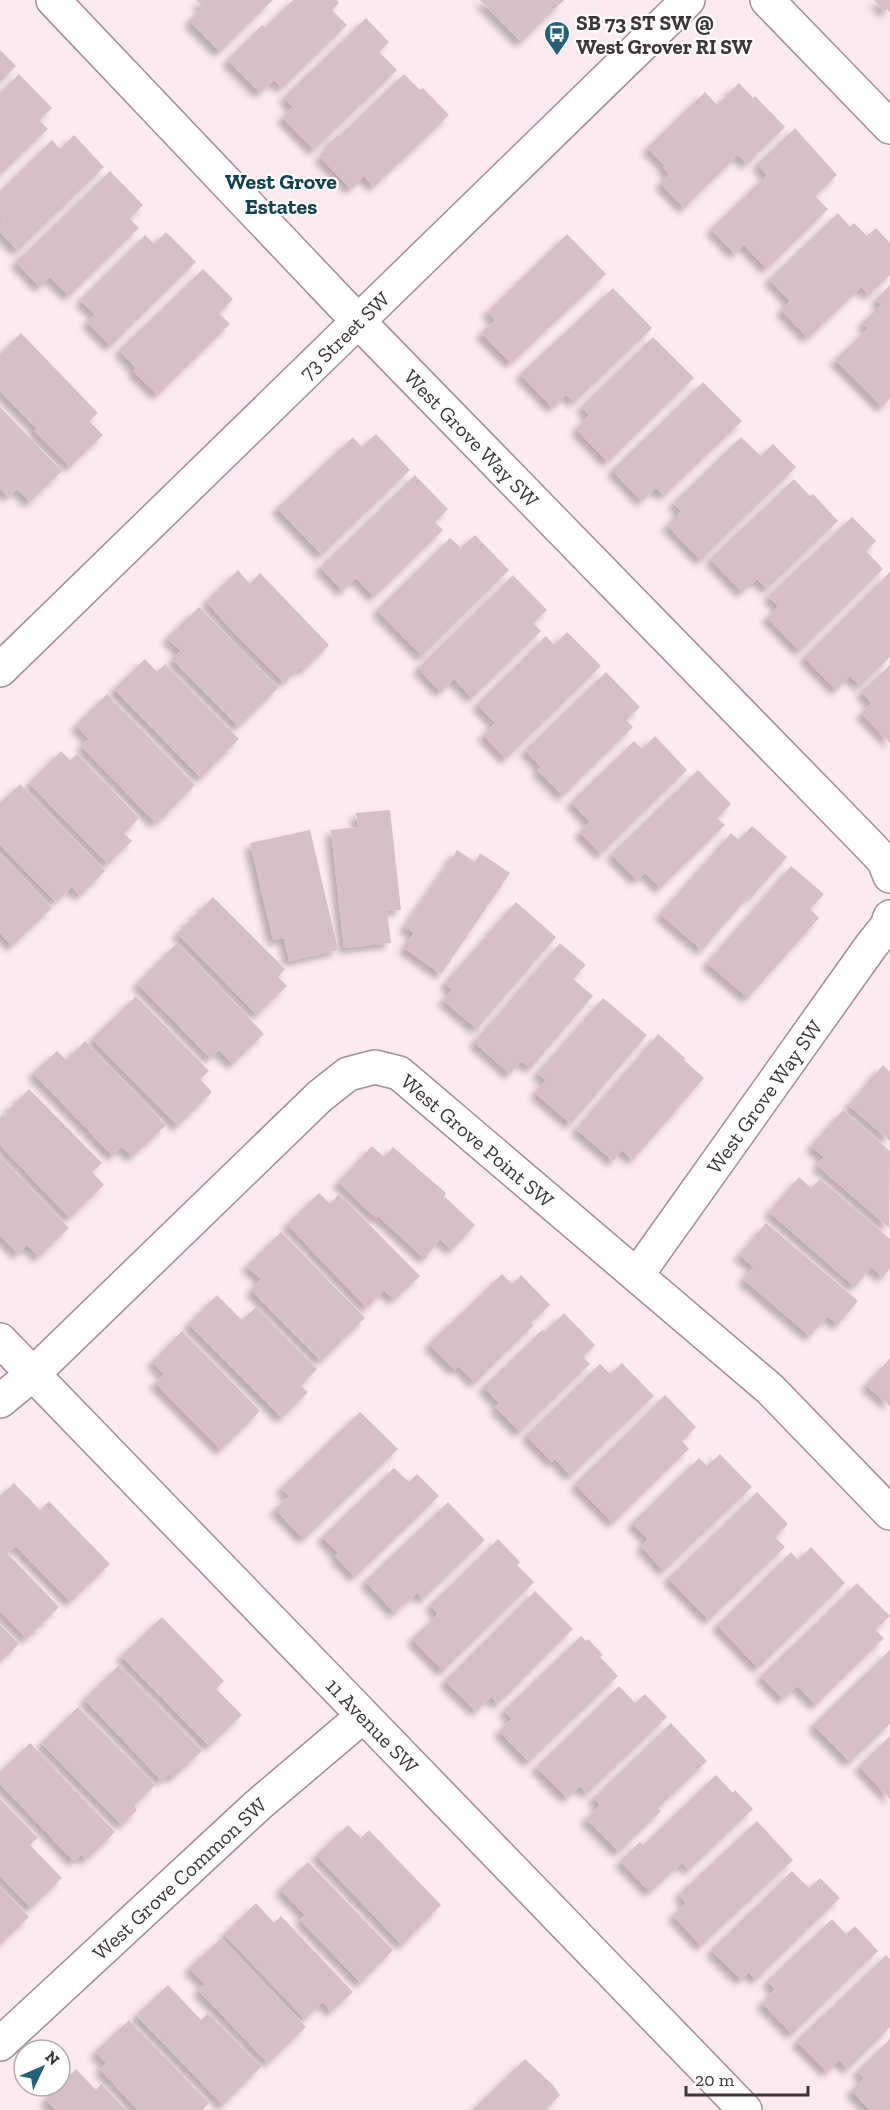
<svg xmlns="http://www.w3.org/2000/svg" width="890" height="2110" font-family="'Zilla Slab',serif">
<style>
.building{fill:#d6bfc8;filter:url(#shadow)}
.lines{fill:none;stroke-linecap:round;stroke-linejoin:round}
.minor-casing{stroke:#a28d95;stroke-width:36}
.tertiary-casing{stroke:#a28d95;stroke-width:36}
.minor{stroke:#fff;stroke-width:33}
.tertiary{stroke:#fff;stroke-width:33}
.labels{text-anchor:middle;dominant-baseline:central;stroke-width:4.5;stroke-linejoin:round;paint-order:stroke}
.poi-label{font-size:21px;font-weight:bold;fill:#3e3538;stroke:#fdfdfd;text-anchor:start}
.street-label{font-size:21px;fill:#3e3538;stroke:#fdfdfd}
.neighbourhood-label{font-size:22px;font-weight:bold;fill:#0f4354;stroke:#fdfdfd}
</style>
<defs>
<filter id="shadow"><feDropShadow dx="-5.5" dy="5.5" stdDeviation="3" flood-color="#0004"/></filter>
</defs>
<rect width="100%" height="100%" fill="#fdeaf1"/>
<path class="building" d="M 196,0 L 273,0 L 220,52 L 189,21 L 203,7 Z
M 293,0 L 337,0 L 339,3 L 332,10 L 347,25 L 282,88 L 274,80 L 260,93 L 227,60 L 262,25 L 265,28 Z
M 480,0 L 564,0 L 521,42 Z
M 874,0 L 890,0 L 890,12 L 887,9 L 885,12 Z
M 366,18 L 389,42 L 379,52 L 397,70 L 314,150 L 282,117 L 293,107 L 284,97 Z
M 0,50 L 16,66 L 0,82 Z
M 19,74 L 52,108 L 39,120 L 48,129 L 0,175 L 0,93 Z
M 404,74 L 420,90 L 423,88 L 449,115 L 374,187 L 364,176 L 351,189 L 319,156 L 329,147 L 327,145 L 338,135 L 339,136 Z
M 739,83 L 753,98 L 755,96 L 785,127 L 747,164 L 738,155 L 684,208 L 660,183 L 669,174 L 663,167 L 665,166 L 647,148 L 705,92 L 717,105 Z
M 795,128 L 837,175 L 815,196 L 828,209 L 767,269 L 744,245 L 735,254 L 711,229 L 767,175 L 757,164 Z
M 74,135 L 104,167 L 18,251 L 0,232 L 0,221 L 2,219 L 0,217 L 0,191 L 52,140 L 60,149 Z
M 110,171 L 143,205 L 130,219 L 139,228 L 69,296 L 50,277 L 40,287 L 16,262 Z
M 838,213 L 850,227 L 854,223 L 867,236 L 876,228 L 890,243 L 890,275 L 869,295 L 861,287 L 808,338 L 781,310 L 790,301 L 769,279 Z
M 166,232 L 196,262 L 111,346 L 87,322 L 95,314 L 80,300 L 145,235 L 154,244 Z
M 567,234 L 606,274 L 511,363 L 481,333 L 495,320 L 487,312 Z
M 203,269 L 233,299 L 219,313 L 230,324 L 158,395 L 133,371 L 136,368 L 119,350 Z
M 890,285 L 890,399 L 882,407 L 835,360 L 868,328 L 862,323 L 881,305 L 876,299 Z
M 613,288 L 652,328 L 575,402 L 566,395 L 553,408 L 520,374 Z
M 21,333 L 98,413 L 89,421 L 103,435 L 70,467 L 34,431 L 37,429 L 0,391 L 0,354 Z
M 653,337 L 694,378 L 608,462 L 576,429 L 589,415 L 581,407 Z
M 703,382 L 742,421 L 664,496 L 656,488 L 642,501 L 612,470 Z
M 0,407 L 62,471 L 30,502 L 17,489 L 8,497 L 0,489 Z
M 376,434 L 410,470 L 322,555 L 277,508 L 353,437 L 362,447 Z
M 741,437 L 761,456 L 773,444 L 796,467 L 701,560 L 667,525 L 681,511 L 673,503 Z
M 415,475 L 448,509 L 435,522 L 443,530 L 374,597 L 356,578 L 343,591 L 320,567 Z
M 794,479 L 810,496 L 813,494 L 838,521 L 767,589 L 757,579 L 742,592 L 710,559 Z
M 852,517 L 876,541 L 866,551 L 883,569 L 800,651 L 767,617 L 778,606 L 768,596 Z
M 475,535 L 509,570 L 422,656 L 377,610 L 450,538 L 461,548 Z
M 238,570 L 250,584 L 260,573 L 329,645 L 304,670 L 301,667 L 284,683 L 233,632 L 206,601 Z
M 890,572 L 890,657 L 860,686 L 850,676 L 836,690 L 804,657 Z
M 513,575 L 547,610 L 533,623 L 541,631 L 472,698 L 454,679 L 441,692 L 418,668 Z
M 199,607 L 278,688 L 239,727 L 172,659 L 181,651 L 167,638 Z
M 567,632 L 601,666 L 506,759 L 483,735 L 495,723 L 477,704 L 546,636 L 554,645 Z
M 145,659 L 157,672 L 165,664 L 239,739 L 201,778 L 114,689 Z
M 890,665 L 890,743 L 861,713 L 872,703 L 861,692 Z
M 606,672 L 640,707 L 626,720 L 633,727 L 563,796 L 537,770 L 541,767 L 525,750 Z
M 107,694 L 195,785 L 162,819 L 160,818 L 156,823 L 81,746 L 89,739 L 76,725 Z
M 655,736 L 687,770 L 601,854 L 579,832 L 590,822 L 571,802 L 634,741 L 642,749 Z
M 61,751 L 70,760 L 77,754 L 139,818 L 124,833 L 132,841 L 108,864 L 29,783 Z
M 698,770 L 731,804 L 717,818 L 725,825 L 660,888 L 645,873 L 637,880 L 611,854 Z
M 20,784 L 105,871 L 80,896 L 72,887 L 56,902 L 0,845 L 0,803 Z
M 390,810 L 401,910 L 387,911 L 391,943 L 344,948 L 331,830 L 358,827 L 356,813 Z
M 752,826 L 787,857 L 751,898 L 749,896 L 702,950 L 660,914 L 731,833 L 739,840 Z
M 310,830 L 338,950 L 289,961 L 284,938 L 273,940 L 250,843 Z
M 457,850 L 475,862 L 480,853 L 510,873 L 441,974 L 404,948 L 414,933 L 404,927 Z
M 0,853 L 52,908 L 12,946 L 0,933 Z
M 791,866 L 824,894 L 810,909 L 819,918 L 748,998 L 707,963 Z
M 213,897 L 285,969 L 278,977 L 287,986 L 257,1015 L 177,933 Z
M 516,902 L 556,937 L 477,1029 L 443,1000 L 452,990 L 445,983 Z
M 177,943 L 264,1034 L 233,1064 L 219,1050 L 210,1058 L 137,983 Z
M 560,943 L 586,965 L 573,979 L 593,996 L 531,1068 L 521,1061 L 510,1074 L 474,1042 Z
M 136,996 L 209,1071 L 200,1079 L 212,1092 L 178,1126 L 92,1039 Z
M 603,998 L 647,1035 L 571,1124 L 535,1093 L 546,1080 L 537,1073 Z
M 658,1034 L 685,1058 L 684,1060 L 704,1078 L 633,1160 L 622,1150 L 613,1161 L 576,1129 Z
M 85,1041 L 166,1125 L 132,1157 L 122,1147 L 113,1156 L 33,1073 L 57,1051 L 66,1060 Z
M 883,1065 L 890,1072 L 890,1141 L 848,1105 Z
M 29,1089 L 102,1163 L 92,1172 L 104,1185 L 70,1218 L 0,1145 L 0,1123 L 6,1117 L 3,1115 Z
M 843,1110 L 890,1151 L 889,1228 L 817,1165 L 824,1157 L 811,1146 Z
M 372,1146 L 384,1157 L 393,1147 L 446,1193 L 444,1196 L 475,1225 L 452,1250 L 440,1239 L 425,1259 L 378,1216 L 376,1218 L 338,1182 Z
M 0,1156 L 69,1228 L 39,1257 L 27,1245 L 18,1254 L 0,1235 Z
M 799,1177 L 811,1188 L 820,1179 L 890,1239 L 890,1269 L 883,1277 L 871,1267 L 855,1287 L 769,1212 Z
M 319,1193 L 330,1204 L 339,1194 L 420,1276 L 394,1300 L 384,1290 L 367,1308 L 287,1224 Z
M 766,1223 L 858,1301 L 838,1325 L 828,1316 L 810,1336 L 743,1279 L 754,1267 L 739,1255 Z
M 281,1232 L 365,1318 L 321,1361 L 251,1290 L 261,1279 L 247,1266 Z
M 502,1274 L 512,1284 L 521,1275 L 550,1305 L 531,1323 L 534,1325 L 475,1383 L 459,1366 L 455,1370 L 429,1344 Z
M 217,1295 L 242,1320 L 256,1307 L 317,1369 L 301,1386 L 308,1392 L 282,1418 L 188,1324 Z
M 564,1313 L 595,1345 L 583,1357 L 590,1364 L 520,1432 L 495,1407 L 499,1403 L 483,1387 L 542,1330 L 545,1332 Z
M 182,1331 L 260,1411 L 221,1450 L 155,1383 L 164,1374 L 152,1362 Z
M 890,1358 L 890,1406 L 866,1385 Z
M 622,1363 L 654,1396 L 571,1476 L 555,1459 L 552,1462 L 526,1435 L 600,1364 L 610,1374 Z
M 665,1395 L 696,1427 L 682,1441 L 689,1449 L 613,1523 L 575,1484 Z
M 360,1412 L 398,1449 L 304,1539 L 275,1509 L 289,1496 L 281,1488 Z
M 720,1454 L 752,1487 L 664,1571 L 641,1546 L 648,1539 L 632,1523 L 699,1458 L 707,1466 Z
M 394,1468 L 409,1482 L 417,1474 L 439,1496 L 355,1577 L 335,1556 L 338,1553 L 322,1537 Z
M 14,1483 L 40,1510 L 49,1501 L 110,1564 L 71,1602 L 16,1546 L 8,1554 L 59,1607 L 27,1639 L 0,1611 L 0,1496 Z
M 757,1492 L 788,1524 L 775,1537 L 785,1547 L 709,1620 L 668,1578 Z
M 448,1502 L 485,1540 L 423,1599 L 417,1593 L 395,1613 L 365,1581 Z
M 498,1539 L 520,1562 L 517,1565 L 534,1582 L 443,1671 L 412,1639 L 438,1614 L 430,1605 Z
M 811,1547 L 845,1583 L 758,1668 L 717,1625 L 791,1552 L 798,1560 Z
M 857,1583 L 890,1616 L 875,1630 L 884,1638 L 816,1705 L 797,1686 L 783,1699 L 761,1676 Z
M 535,1591 L 573,1629 L 498,1704 L 491,1697 L 476,1711 L 445,1681 Z
M 162,1617 L 224,1681 L 216,1689 L 242,1715 L 209,1746 L 121,1656 Z
M 0,1625 L 19,1644 L 0,1662 Z
M 581,1636 L 586,1641 L 588,1639 L 603,1655 L 600,1657 L 618,1676 L 529,1762 L 499,1731 L 512,1719 L 504,1710 Z
M 890,1650 L 890,1724 L 850,1762 L 813,1725 Z
M 119,1665 L 202,1751 L 173,1778 L 169,1774 L 162,1781 L 84,1699 Z
M 619,1686 L 635,1703 L 645,1694 L 667,1717 L 587,1794 L 580,1786 L 567,1798 L 536,1767 Z
M 78,1707 L 155,1785 L 134,1806 L 137,1810 L 122,1825 L 41,1743 Z
M 671,1723 L 707,1761 L 658,1808 L 661,1811 L 619,1852 L 586,1819 L 600,1805 L 593,1798 Z
M 890,1736 L 890,1799 L 859,1766 Z
M 30,1743 L 115,1832 L 86,1860 L 81,1855 L 74,1861 L 0,1784 L 0,1772 Z
M 716,1775 L 733,1793 L 735,1790 L 753,1809 L 689,1870 L 682,1863 L 650,1892 L 620,1861 L 640,1842 L 643,1845 Z
M 0,1799 L 38,1838 L 30,1845 L 62,1878 L 31,1908 L 0,1876 Z
M 757,1821 L 793,1860 L 701,1946 L 673,1915 L 686,1903 L 679,1894 Z
M 348,1825 L 361,1838 L 369,1830 L 441,1905 L 402,1945 L 316,1855 Z
M 308,1862 L 393,1950 L 361,1983 L 300,1920 L 305,1915 L 280,1889 Z
M 792,1871 L 809,1888 L 820,1878 L 840,1898 L 756,1980 L 749,1972 L 741,1980 L 711,1950 Z
M 0,1887 L 29,1917 L 0,1945 Z
M 256,1903 L 274,1923 L 281,1916 L 353,1992 L 331,2012 L 323,2002 L 305,2019 L 224,1934 Z
M 832,1919 L 846,1934 L 855,1926 L 878,1951 L 792,2034 L 762,2003 L 775,1989 L 767,1981 Z
M 221,1938 L 306,2027 L 268,2063 L 198,1990 L 205,1984 L 189,1968 Z
M 886,1955 L 890,1959 L 890,2027 L 848,2069 L 839,2060 L 827,2072 L 796,2041 Z
M 168,1985 L 201,2020 L 208,2013 L 261,2067 L 223,2105 L 136,2015 Z
M 129,2020 L 209,2103 L 202,2110 L 138,2110 L 100,2069 L 106,2063 L 95,2052 Z
M 890,2039 L 890,2110 L 870,2110 L 851,2091 L 864,2078 L 857,2071 Z
M 525,2059 L 553,2085 L 560,2095 L 545,2110 L 472,2110 Z
M 76,2069 L 96,2090 L 101,2084 L 126,2110 L 56,2110 L 45,2099 Z"/>
<g class="lines">
<defs>
<g id="minor">
<path id="s1" d="M 53,0 L 357,320 L 867,843 L 884,861 L 890,876"/>
<path d="M 767,0 L 890,127"/>
<path id="s2" d="M 637,1275 L 871,946 L 887,926 L 890,917"/>
<path id="s3" d="M 0,1340 L 745,2110"/>
<path id="s4" d="M 0,1401 L 33,1374 L 320,1096 L 348,1074 L 375,1067 L 399,1073 L 770,1389 L 890,1513"/>
<path id="s5" d="M 0,2044 L 258,1805 L 363,1716"/>
</g>
<g id="tertiary">
<path id="s6" d="M 0,670 L 688,0"/>
</g>
</defs>
<use href="#minor" class="minor-casing"/>
<use href="#tertiary" class="tertiary-casing"/>
<use href="#minor" class="minor"/>
<use href="#tertiary" class="tertiary"/>
</g>
<defs>
<symbol id="bus-pin" viewBox="-11 -11 22 30"><path d="M0 17L-7.5 6A9.5 9.5 0 1 1 7.5 6Z" fill="#226177" stroke="#fdfdfd"/><path d="M-5-6H5V4H4V6H2V4H-2V6H-4V4H-5ZM-3.5-4V0h7V-4ZM-3.5 1.2v1.5H-2V1.2ZM2 1.2v1.5H3.5V1.2Z" fill="#fff"/></symbol>
</defs>
<g fill-rule="evenodd">
<use href="#bus-pin" x="542" y="19" width="30" height="40"/>
</g>
<g class="labels">
<g class="poi-label">
<text x="576" y="22">SB 73 ST SW @<tspan x="576" dy="24">West Grover RI SW</tspan></text>
</g>
<g class="street-label">
<text stroke="none"><textPath href="#s6" startOffset="480">73 Street SW</textPath></text>
<text stroke="none"><textPath href="#s1" startOffset="606">West Grove Way SW</textPath></text>
<text stroke="none"><textPath href="#s2" startOffset="219">West Grove Way SW</textPath></text>
<text stroke="none"><textPath href="#s4" startOffset="634">West Grove Point SW</textPath></text>
<text stroke="none"><textPath href="#s3" startOffset="536">11 Avenue SW</textPath></text>
<text stroke="none"><textPath href="#s5" startOffset="244">West Grove Common SW</textPath></text>
</g>
<g class="neighbourhood-label">
<text x="281" y="181">West Grove<tspan x="281" dy="25">Estates</tspan></text>
</g>
</g>
<g transform="translate(42 2068) rotate(46)"><circle r="28" fill="#fdfdfd" stroke="#b1adae" stroke-width="1.5"/>
<path d="M0-4.5L10 22L0 15L-10 22Z" fill="#226177"/>
<text y="-9" font-size="16" font-weight="bold" text-anchor="middle" fill="#3e3538">N</text>
</g>
<path d="M686 2086v9h122v-9" fill="none" stroke="#3e3538" stroke-width="3"/>
<text x="695" y="2086" font-size="18" fill="#3e3538" stroke="#fdfdfd" stroke-width="4.5" paint-order="stroke">20 m</text>
</svg>
